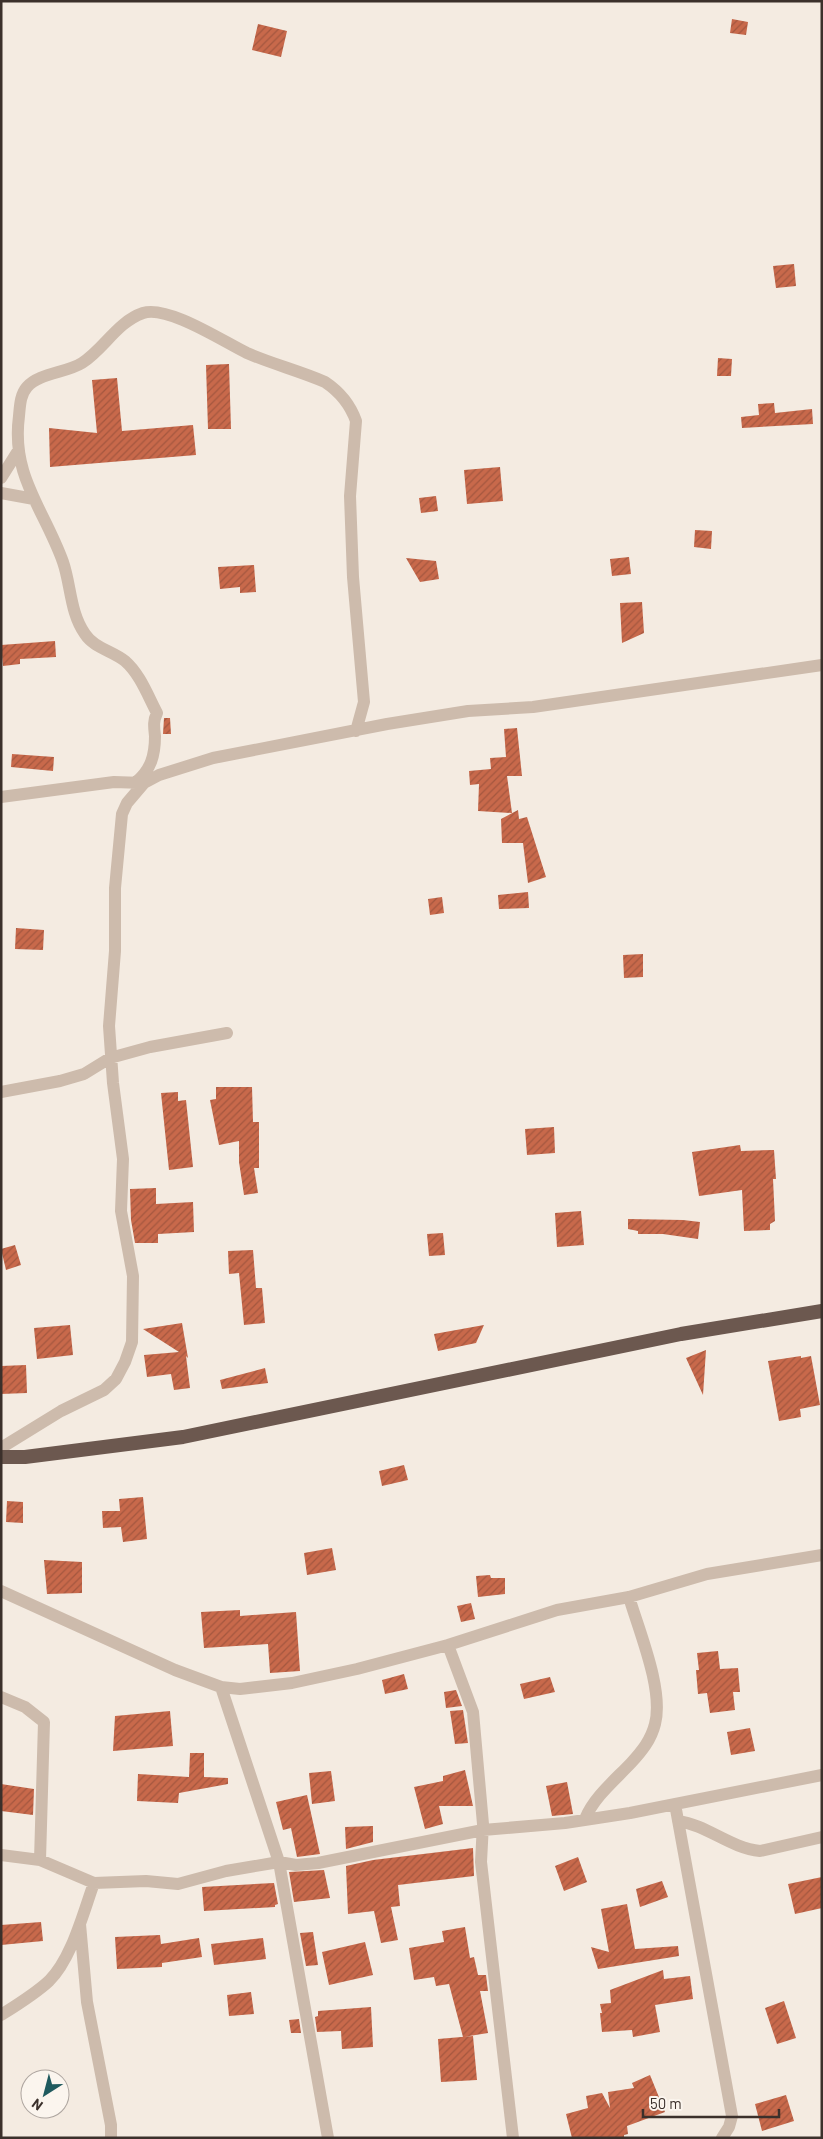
<svg xmlns="http://www.w3.org/2000/svg" width="823" height="2139" font-family="Barlow,sans-serif">
<style>
.building{fill:url(#building-hatch)}
.lines{fill:none;stroke-linecap:round;stroke-linejoin:round}
.minor{stroke:#cdbbac;stroke-width:12}
.trunk{stroke:#6c584f;stroke-width:14}
</style>
<defs>
<pattern id="building-hatch" width="6" height="6" patternUnits="userSpaceOnUse" patternTransform="scale(1.25)"><rect width="6" height="6" fill="#c8694b"/><path d="M-1 1l2-2M0 6l6-6M5 7l2-2" fill="none" stroke="#a4573f"/></pattern>
</defs>
<rect width="100%" height="100%" fill="#f4ebe1"/>
<path class="building" d="M 732,19 L 748,22 L 746,35 L 730,33 Z
M 258,24 L 287,31 L 281,57 L 252,50 Z
M 794,264 L 796,286 L 776,288 L 773,266 Z
M 718,358 L 732,359 L 731,376 L 717,376 Z
M 229,364 L 231,429 L 208,429 L 206,365 Z
M 117,378 L 122,431 L 193,425 L 196,455 L 50,467 L 49,428 L 97,433 L 92,380 Z
M 774,403 L 775,413 L 812,409 L 813,424 L 742,428 L 741,417 L 759,415 L 758,404 Z
M 500,467 L 503,501 L 467,504 L 464,470 Z
M 436,496 L 438,511 L 421,513 L 419,498 Z
M 695,530 L 712,531 L 711,549 L 694,547 Z
M 629,557 L 631,574 L 612,576 L 610,559 Z
M 406,558 L 436,561 L 439,579 L 420,582 Z
M 254,565 L 256,592 L 240,593 L 240,587 L 220,589 L 218,567 Z
M 642,602 L 644,633 L 622,643 L 620,603 Z
M 55,641 L 56,657 L 20,659 L 20,664 L 3,666 L 1,645 Z
M 164,718 L 170,718 L 171,734 L 163,734 Z
M 517,728 L 522,776 L 507,776 L 512,813 L 478,811 L 479,784 L 470,785 L 469,771 L 491,769 L 490,758 L 506,757 L 504,729 Z
M 12,754 L 54,757 L 53,771 L 11,767 Z
M 518,810 L 519,819 L 527,817 L 546,877 L 528,883 L 523,843 L 502,843 L 501,819 Z
M 528,892 L 529,908 L 499,909 L 498,895 Z
M 442,897 L 444,913 L 430,915 L 428,899 Z
M 16,928 L 44,930 L 43,950 L 15,949 Z
M 643,954 L 643,977 L 624,978 L 623,955 Z
M 216,1087 L 252,1087 L 253,1122 L 259,1122 L 259,1168 L 254,1168 L 258,1193 L 244,1195 L 239,1162 L 239,1141 L 219,1145 L 210,1100 L 216,1099 Z
M 178,1092 L 178,1101 L 186,1100 L 193,1167 L 169,1170 L 161,1093 Z
M 554,1127 L 555,1153 L 527,1155 L 525,1129 Z
M 740,1145 L 741,1151 L 774,1150 L 776,1179 L 773,1179 L 775,1221 L 770,1224 L 770,1230 L 744,1231 L 742,1190 L 699,1196 L 692,1152 Z
M 156,1188 L 156,1204 L 193,1202 L 194,1232 L 158,1234 L 158,1243 L 135,1243 L 131,1220 L 130,1189 Z
M 581,1211 L 584,1245 L 557,1247 L 555,1213 Z
M 628,1219 L 683,1220 L 700,1222 L 698,1239 L 663,1234 L 638,1234 L 638,1231 L 628,1229 Z
M 443,1233 L 445,1255 L 429,1256 L 427,1234 Z
M 15,1245 L 21,1265 L 6,1270 L 1,1249 Z
M 253,1250 L 256,1288 L 262,1288 L 265,1323 L 244,1325 L 239,1273 L 229,1274 L 228,1251 Z
M 182,1323 L 188,1358 L 186,1356 L 190,1388 L 174,1390 L 171,1374 L 147,1377 L 144,1355 L 179,1352 L 143,1329 Z
M 70,1325 L 73,1355 L 37,1359 L 34,1328 Z
M 484,1325 L 476,1343 L 438,1351 L 434,1334 Z
M 706,1350 L 703,1395 L 686,1358 Z
M 801,1356 L 801,1358 L 811,1356 L 820,1405 L 800,1409 L 801,1417 L 779,1421 L 768,1361 Z
M 26,1365 L 27,1393 L 1,1394 L 1,1366 Z
M 265,1368 L 268,1383 L 222,1389 L 220,1380 Z
M 404,1465 L 408,1480 L 382,1486 L 379,1471 Z
M 143,1497 L 147,1539 L 123,1542 L 121,1527 L 103,1528 L 102,1511 L 120,1511 L 119,1499 Z
M 7,1501 L 23,1502 L 23,1523 L 6,1522 Z
M 332,1548 L 336,1570 L 307,1575 L 304,1553 Z
M 44,1560 L 82,1562 L 82,1593 L 47,1594 Z
M 490,1575 L 491,1578 L 505,1578 L 505,1594 L 478,1597 L 476,1576 Z
M 471,1603 L 475,1619 L 461,1622 L 457,1606 Z
M 240,1610 L 240,1616 L 296,1612 L 300,1671 L 270,1673 L 268,1644 L 204,1648 L 201,1612 Z
M 718,1651 L 720,1669 L 738,1668 L 740,1692 L 733,1692 L 735,1710 L 710,1713 L 707,1693 L 698,1694 L 696,1670 L 699,1670 L 697,1653 Z
M 404,1674 L 408,1689 L 385,1694 L 382,1680 Z
M 550,1677 L 555,1692 L 524,1699 L 520,1684 Z
M 456,1690 L 462,1706 L 446,1708 L 444,1692 Z
M 463,1710 L 468,1743 L 455,1744 L 450,1711 Z
M 170,1711 L 173,1746 L 113,1751 L 115,1716 Z
M 750,1728 L 755,1751 L 731,1755 L 727,1732 Z
M 190,1753 L 204,1753 L 204,1777 L 228,1778 L 228,1784 L 179,1793 L 178,1803 L 137,1801 L 138,1774 L 189,1777 Z
M 465,1770 L 473,1806 L 439,1806 L 443,1824 L 425,1829 L 414,1787 L 443,1781 L 443,1776 Z
M 331,1771 L 335,1801 L 312,1804 L 309,1773 Z
M 567,1782 L 573,1814 L 552,1816 L 546,1786 Z
M 1,1784 L 34,1789 L 33,1815 L 1,1811 Z
M 307,1795 L 320,1854 L 297,1857 L 291,1828 L 283,1830 L 276,1802 Z
M 373,1826 L 373,1842 L 346,1849 L 345,1827 Z
M 473,1848 L 474,1876 L 398,1885 L 400,1906 L 391,1907 L 398,1940 L 381,1943 L 374,1911 L 348,1914 L 346,1866 L 373,1860 Z
M 578,1857 L 587,1882 L 564,1891 L 555,1866 Z
M 324,1870 L 330,1898 L 294,1902 L 289,1872 Z
M 822,1877 L 822,1908 L 795,1914 L 788,1884 Z
M 662,1881 L 668,1897 L 640,1907 L 636,1889 Z
M 274,1883 L 278,1904 L 275,1905 L 275,1907 L 204,1911 L 202,1887 Z
M 627,1904 L 635,1949 L 678,1946 L 679,1956 L 598,1969 L 591,1947 L 609,1952 L 601,1909 Z
M 41,1922 L 43,1941 L 1,1945 L 1,1925 Z
M 465,1927 L 470,1958 L 474,1957 L 478,1975 L 486,1975 L 488,1991 L 480,1991 L 488,2033 L 463,2037 L 449,1984 L 436,1986 L 434,1977 L 414,1980 L 409,1948 L 444,1942 L 442,1931 Z
M 313,1932 L 318,1965 L 306,1966 L 300,1933 Z
M 160,1935 L 161,1944 L 199,1938 L 202,1957 L 162,1963 L 162,1967 L 117,1969 L 115,1937 Z
M 263,1938 L 266,1959 L 214,1965 L 211,1944 Z
M 365,1942 L 373,1975 L 329,1985 L 322,1952 Z
M 663,1970 L 664,1979 L 690,1976 L 693,1999 L 655,2005 L 660,2032 L 633,2037 L 632,2030 L 602,2032 L 600,2013 L 602,2013 L 600,2004 L 611,2003 L 610,1990 Z
M 251,1992 L 254,2014 L 229,2016 L 227,1995 Z
M 784,2001 L 796,2038 L 777,2044 L 765,2008 Z
M 371,2007 L 373,2047 L 342,2049 L 341,2031 L 317,2032 L 315,2017 L 318,2016 L 318,2011 Z
M 299,2019 L 301,2033 L 291,2033 L 289,2020 Z
M 473,2036 L 477,2080 L 441,2082 L 438,2039 Z
M 650,2075 L 665,2112 L 627,2126 L 628,2134 L 624,2135 L 624,2138 L 572,2138 L 566,2114 L 588,2108 L 586,2096 L 602,2093 L 610,2108 L 608,2092 L 634,2088 L 632,2083 Z
M 786,2095 L 794,2121 L 762,2131 L 755,2104 Z"/>
<g class="lines">
<path class="minor" d="M 1,478 L 18,451
M 1,493 L 34,499
M 136,782 C 151,770 155,755 155,736 C 154,727 153,721 157,713 C 148,696 140,674 125,661 C 113,651 94,648 85,634 C 70,613 71,585 63,562 C 44,509 11,476 19,416 C 20,406 20,395 27,387 C 39,373 66,373 82,363 C 104,349 117,322 143,313 C 168,305 224,342 247,353 C 272,364 300,371 325,382 C 340,392 350,404 356,421 L 350,496 L 353,577 L 364,702 L 356,731
M 1,797 L 114,782 L 143,783
M 1,1092 L 60,1081 L 84,1074 L 110,1058 L 150,1047 L 227,1033
M 1,1448 L 61,1411 L 104,1390 L 116,1379 L 125,1362 L 132,1342 L 133,1276 L 121,1211 L 123,1159 L 113,1083 L 109,1026 L 115,951 L 115,888 L 122,814 L 127,803 L 144,783 L 159,775 L 213,758 L 387,724 L 468,711 L 533,707 L 822,665
M 1,1591 L 175,1670 L 221,1687 L 240,1689 L 292,1683 L 357,1669 L 448,1645 L 557,1610 L 629,1597 L 707,1574 L 822,1555
M 448,1645 L 473,1712 L 483,1824 L 481,1862 L 513,2138
M 221,1687 L 279,1862 L 328,2138
M 1,1697 L 25,1707 L 44,1722 L 40,1860
M 675,1804 L 732,2116 L 729,2127 L 722,2138
M 585,1819 C 594,1797 615,1780 631,1763 C 642,1751 651,1740 655,1724 C 664,1690 639,1631 629,1597
M 678,1821 C 707,1825 730,1848 760,1851 L 822,1837
M 1,1855 L 40,1860 L 94,1883 L 146,1881 L 178,1884 L 226,1871 L 279,1862 L 296,1865 L 318,1863 L 483,1830 L 565,1823 L 630,1813 L 822,1775
M 80,1924 L 87,2002 L 111,2125 L 111,2138
M 1,2015 C 17,2005 35,1994 49,1981 C 72,1958 83,1913 94,1883"/>
<path class="trunk" d="M 1,1457 L 25,1457 L 183,1437 L 681,1334 L 822,1311"/>
</g>
<rect width="823" height="2139" fill="none" stroke="#3b302b" stroke-width="5"/>
<g transform="translate(45 2094) rotate(216)"><circle r="24" fill="#fbf5ee" stroke="#aea6a0"/>
<path d="M0-4L9 19L0 12L-9 19Z" fill="#1f5a5e"/>
<text y="-8" font-size="14" font-weight="bold" text-anchor="middle" fill="#3b302b">N</text>
</g>
<path d="M643 2109v8h136v-8" fill="none" stroke="#3b302b" stroke-width="2.5"/>
<text x="650" y="2109" font-size="15" fill="#3b302b" stroke="#fbf5ee" stroke-width="4" paint-order="stroke">50 m</text>
</svg>
